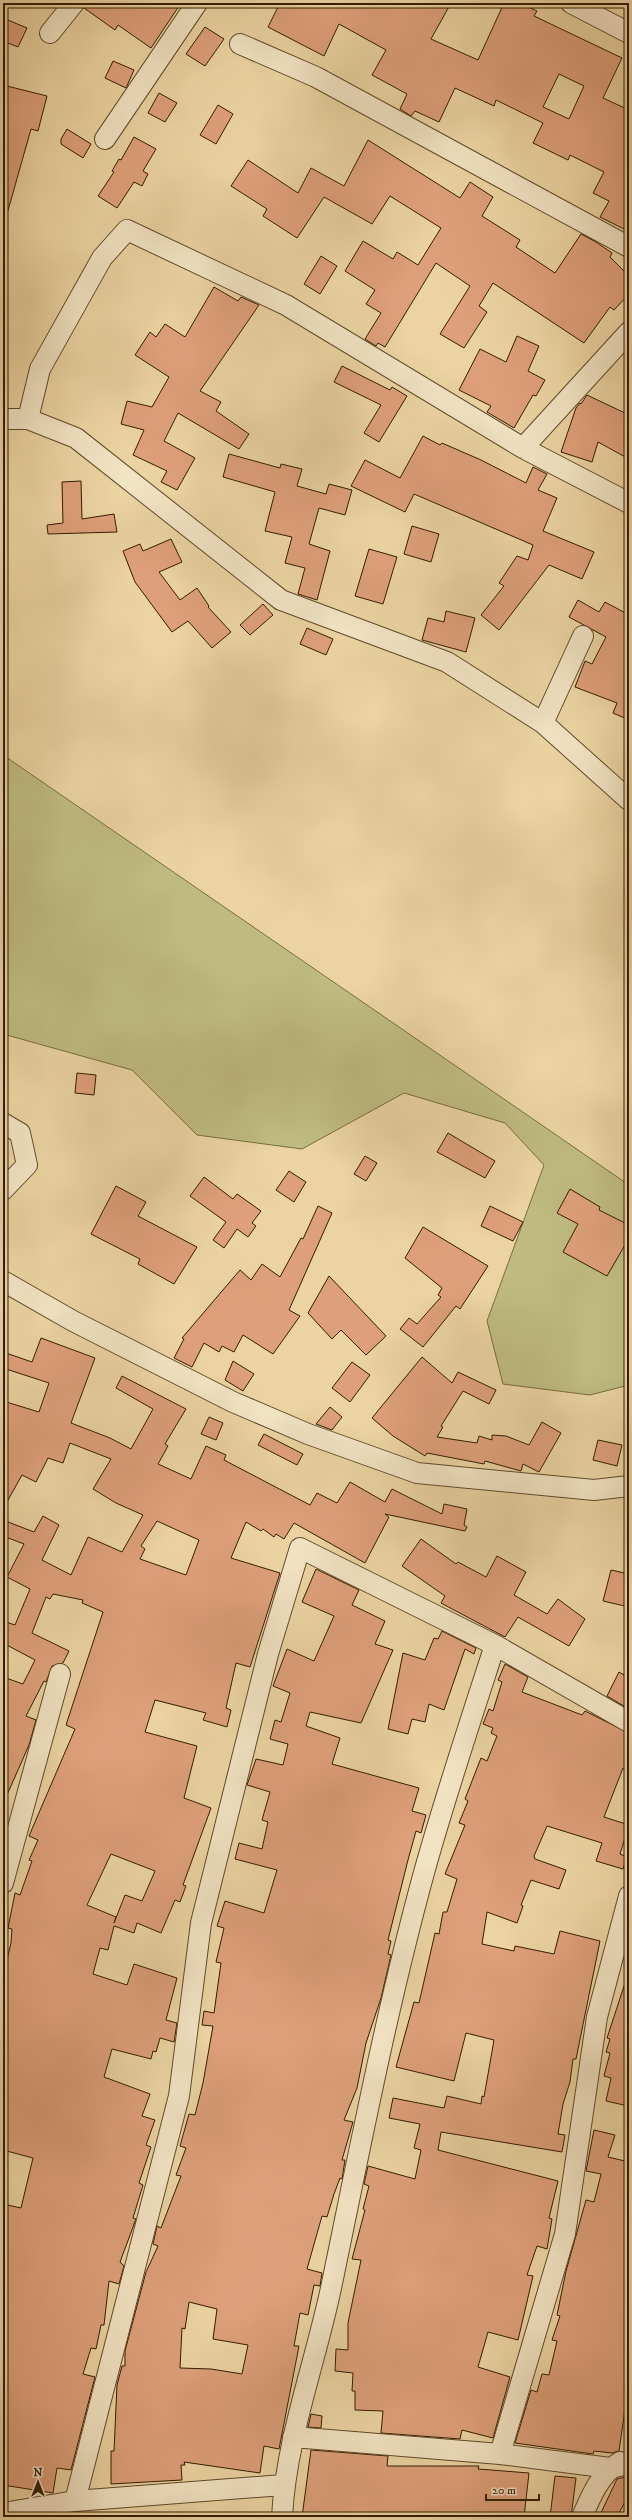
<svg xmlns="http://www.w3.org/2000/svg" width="632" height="2520" font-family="'IM FELL DW Pica',serif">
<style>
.green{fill:#bfbb80;stroke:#786c40}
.building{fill:#dea07a;stroke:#321c01;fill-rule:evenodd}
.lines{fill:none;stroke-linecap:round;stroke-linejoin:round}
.minor-casing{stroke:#604a29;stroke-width:22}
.minor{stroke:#f2e3c3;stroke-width:20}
</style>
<rect width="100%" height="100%" fill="#ebd4a2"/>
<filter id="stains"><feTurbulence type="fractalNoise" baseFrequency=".005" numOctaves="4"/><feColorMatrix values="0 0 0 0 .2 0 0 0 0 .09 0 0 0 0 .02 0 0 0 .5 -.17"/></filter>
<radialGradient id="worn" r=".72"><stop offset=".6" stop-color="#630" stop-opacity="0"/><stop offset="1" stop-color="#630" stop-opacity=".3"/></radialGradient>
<path class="green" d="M 3,755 L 629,1185 L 629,1385 L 590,1395 L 503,1384 L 487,1321 L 544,1165 L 505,1123 L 404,1093 L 302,1149 L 197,1135 L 132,1070 L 3,1034 Z"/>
<path class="building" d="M 85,3 L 181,3 L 151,48 L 118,25 L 115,30 L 84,8 Z
M 280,3 L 340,3 L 350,8 L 352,3 L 451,3 L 431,39 L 478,60 L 504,3 L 520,3 L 537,11 L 534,16 L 622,58 L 603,98 L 629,110 L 629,220 L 624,229 L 600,217 L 609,201 L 593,193 L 604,172 L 570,155 L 568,160 L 533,143 L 543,123 L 496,100 L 494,106 L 455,88 L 439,122 L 415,111 L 411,116 L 400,109 L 407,94 L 372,75 L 386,50 L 339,24 L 324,56 L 268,27 ZM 559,74 L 584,86 L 569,119 L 543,107 Z
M 3,18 L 27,28 L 18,47 L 3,41 Z
M 205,27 L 224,39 L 205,66 L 186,54 Z
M 113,61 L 134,70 L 126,88 L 105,78 Z
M 3,85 L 47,96 L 38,131 L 31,129 L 7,214 L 3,213 Z
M 159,93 L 177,103 L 165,122 L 148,113 Z
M 218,105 L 233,114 L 216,144 L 200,135 Z
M 67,129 L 91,144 L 83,158 L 61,144 L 61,139 Z
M 134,137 L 156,149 L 143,171 L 148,174 L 142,186 L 134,182 L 117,208 L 98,196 L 114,172 L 112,171 L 119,159 L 121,160 Z
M 368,140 L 460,198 L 470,182 L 493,197 L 482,216 L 520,240 L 516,247 L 555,273 L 581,234 L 596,242 L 612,253 L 610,257 L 629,276 L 629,294 L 614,310 L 610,307 L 584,343 L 493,283 L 479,306 L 487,312 L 464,348 L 440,334 L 470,286 L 436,263 L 385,347 L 378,343 L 376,346 L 365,339 L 381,313 L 366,304 L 375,290 L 345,271 L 363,241 L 393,259 L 397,252 L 418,265 L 441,228 L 390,196 L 372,224 L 324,197 L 297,238 L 263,216 L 267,209 L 231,186 L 248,160 L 298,193 L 311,168 L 344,186 Z
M 321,256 L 337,266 L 320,294 L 304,284 Z
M 214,287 L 238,301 L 241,297 L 259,305 L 200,391 L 221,402 L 216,411 L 249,434 L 239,449 L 178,413 L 164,441 L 195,458 L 177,490 L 161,482 L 167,471 L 133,455 L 144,430 L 121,424 L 127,401 L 152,407 L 169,377 L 135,355 L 150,332 L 156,337 L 165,324 L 185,337 Z
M 517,336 L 539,346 L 528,371 L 545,380 L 536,396 L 533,395 L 514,428 L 487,412 L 491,406 L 459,390 L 480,349 L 506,362 Z
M 342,366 L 390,390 L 392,387 L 407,396 L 379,442 L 364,433 L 381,405 L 334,382 Z
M 587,395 L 629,415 L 629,459 L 598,442 L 592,462 L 561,452 L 576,408 L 580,403 L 581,404 Z
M 423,436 L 440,445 L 442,443 L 481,460 L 526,483 L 533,467 L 547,474 L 538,490 L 557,498 L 543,531 L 594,552 L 582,579 L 549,565 L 499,630 L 481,615 L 504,586 L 499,583 L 517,556 L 528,560 L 533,545 L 414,494 L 405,512 L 351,486 L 365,460 L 400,478 Z
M 229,454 L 280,468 L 281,464 L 302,469 L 297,486 L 326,494 L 329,484 L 352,490 L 345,515 L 319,508 L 309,544 L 330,551 L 317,600 L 298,594 L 305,568 L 285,563 L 292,537 L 265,531 L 275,492 L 223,477 Z
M 81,481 L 82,519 L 114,514 L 117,532 L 48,534 L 47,525 L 63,523 L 62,482 Z
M 412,526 L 439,534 L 431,562 L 404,554 Z
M 171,539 L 182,562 L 159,572 L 180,600 L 197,588 L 209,606 L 208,607 L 231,632 L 212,648 L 188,621 L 172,632 L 135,582 L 123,551 L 140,544 L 143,551 Z
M 369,549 L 397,557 L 383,604 L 355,596 Z
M 578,600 L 599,612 L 605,602 L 629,615 L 629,720 L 613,713 L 617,703 L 575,687 L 585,661 L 592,664 L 606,637 L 569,617 Z
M 263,604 L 273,615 L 250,635 L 240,625 Z
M 446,611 L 475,618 L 466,652 L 422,640 L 428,618 L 444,622 Z
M 307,628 L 333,639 L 326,655 L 300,644 Z
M 77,1073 L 96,1075 L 94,1095 L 75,1093 Z
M 448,1133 L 495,1161 L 485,1178 L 437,1152 Z
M 365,1156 L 377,1163 L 366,1181 L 354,1174 Z
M 289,1171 L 306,1182 L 294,1202 L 276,1190 Z
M 204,1177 L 233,1199 L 237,1194 L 261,1211 L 252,1223 L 256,1226 L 248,1237 L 237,1229 L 224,1248 L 213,1240 L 226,1222 L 190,1196 Z
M 116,1186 L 146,1202 L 138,1216 L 197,1247 L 174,1284 L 138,1264 L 140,1259 L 91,1234 Z
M 570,1189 L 600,1207 L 599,1210 L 629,1225 L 629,1238 L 607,1276 L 563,1252 L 578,1224 L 557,1213 Z
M 318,1206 L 332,1213 L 289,1310 L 300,1316 L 273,1354 L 243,1335 L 234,1352 L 222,1346 L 219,1352 L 204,1343 L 192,1367 L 174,1358 L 184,1339 L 182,1338 L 240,1270 L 251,1280 L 262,1264 L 280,1277 L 301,1238 L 303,1239 Z
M 490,1206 L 523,1222 L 513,1241 L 481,1226 Z
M 423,1227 L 488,1266 L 460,1309 L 456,1306 L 423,1347 L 400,1329 L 409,1318 L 417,1324 L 441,1297 L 438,1295 L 442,1288 L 405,1258 Z
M 329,1276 L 386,1336 L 366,1355 L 341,1330 L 332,1339 L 308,1313 Z
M 41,1338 L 95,1358 L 71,1423 L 110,1438 L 131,1449 L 153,1409 L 116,1388 L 122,1376 L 186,1409 L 165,1444 L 168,1446 L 158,1464 L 191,1479 L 206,1446 L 226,1455 L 224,1460 L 310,1505 L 317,1493 L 337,1503 L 350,1482 L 385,1502 L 392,1489 L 442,1514 L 444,1504 L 467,1509 L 464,1525 L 467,1527 L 465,1531 L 385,1514 L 389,1517 L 365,1563 L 294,1523 L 284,1539 L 276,1534 L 274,1537 L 263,1529 L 261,1531 L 246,1522 L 231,1558 L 280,1573 L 250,1667 L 236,1663 L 226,1708 L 231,1710 L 227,1727 L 203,1720 L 206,1713 L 155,1700 L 145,1732 L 197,1746 L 184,1798 L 211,1808 L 183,1885 L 186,1886 L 180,1902 L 175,1900 L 161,1933 L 137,1923 L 134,1933 L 114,1926 L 108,1950 L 100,1948 L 93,1974 L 127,1985 L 134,1964 L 177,1978 L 166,2020 L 177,2023 L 174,2042 L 160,2038 L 156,2052 L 153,2051 L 151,2059 L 112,2049 L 104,2077 L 150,2094 L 142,2116 L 155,2120 L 146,2145 L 151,2147 L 139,2183 L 143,2185 L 133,2218 L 136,2219 L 120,2262 L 124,2266 L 119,2284 L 109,2281 L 104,2325 L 101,2325 L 96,2349 L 91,2348 L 83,2374 L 95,2377 L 71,2470 L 57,2468 L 53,2493 L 3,2485 L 3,2204 L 21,2208 L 33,2158 L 3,2150 L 3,1976 L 11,1943 L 12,1929 L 8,1928 L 15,1893 L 20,1895 L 32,1861 L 29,1860 L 38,1840 L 29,1836 L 75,1729 L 66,1725 L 103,1612 L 82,1603 L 83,1600 L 53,1594 L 50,1599 L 46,1597 L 32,1633 L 69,1651 L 63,1663 L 52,1666 L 46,1682 L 44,1681 L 26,1716 L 36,1720 L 29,1745 L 3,1804 L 3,1677 L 23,1684 L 35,1660 L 3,1643 L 3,1621 L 15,1625 L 30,1589 L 7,1577 L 24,1544 L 3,1536 L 3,1520 L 34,1532 L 43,1516 L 59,1525 L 42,1560 L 71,1575 L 88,1537 L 122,1552 L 143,1515 L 116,1503 L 93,1489 L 111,1459 L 70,1443 L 63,1463 L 48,1458 L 36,1482 L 22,1475 L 3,1509 L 3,1401 L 39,1412 L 49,1383 L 3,1368 L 3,1352 L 32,1362 ZM 157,1521 L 199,1540 L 186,1575 L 140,1559 L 145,1549 L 141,1546 ZM 111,1854 L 155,1871 L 142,1901 L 125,1895 L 114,1923 L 116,1917 L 87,1905 Z
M 422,1357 L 452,1383 L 458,1372 L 496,1390 L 489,1404 L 463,1391 L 441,1426 L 443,1427 L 437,1437 L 477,1443 L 479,1436 L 492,1440 L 492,1435 L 506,1436 L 529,1445 L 542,1422 L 561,1433 L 539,1472 L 523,1464 L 521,1471 L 485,1461 L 484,1464 L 427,1453 L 425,1456 L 393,1436 L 372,1418 Z
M 233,1361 L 254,1374 L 243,1391 L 225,1380 Z
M 352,1362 L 370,1375 L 350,1402 L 332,1388 Z
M 330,1407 L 342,1417 L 332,1430 L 316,1424 Z
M 209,1417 L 223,1423 L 216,1440 L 201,1434 Z
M 264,1434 L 303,1454 L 297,1465 L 258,1445 Z
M 598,1440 L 622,1445 L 617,1466 L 593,1460 Z
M 421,1539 L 456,1564 L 458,1562 L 486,1577 L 497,1556 L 526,1572 L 514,1595 L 547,1614 L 558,1599 L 585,1619 L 569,1646 L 518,1617 L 505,1637 L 441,1603 L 445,1596 L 402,1566 Z
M 316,1569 L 359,1590 L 352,1605 L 385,1621 L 375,1644 L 393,1650 L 361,1723 L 310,1712 L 306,1726 L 340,1738 L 332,1764 L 419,1788 L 412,1811 L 426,1815 L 421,1833 L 416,1831 L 408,1860 L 388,1940 L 391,1941 L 388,1954 L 391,1955 L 381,1998 L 366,2043 L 357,2088 L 344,2120 L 353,2122 L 342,2160 L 345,2160 L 342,2179 L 340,2178 L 334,2194 L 327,2217 L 322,2216 L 307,2269 L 322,2273 L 320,2286 L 314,2285 L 308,2315 L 300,2313 L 294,2346 L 299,2346 L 279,2449 L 264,2446 L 260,2473 L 184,2462 L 185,2465 L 181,2465 L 182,2480 L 111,2484 L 111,2451 L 114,2451 L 117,2385 L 122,2366 L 125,2366 L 125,2351 L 146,2272 L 158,2246 L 153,2244 L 157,2226 L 161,2228 L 181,2176 L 176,2175 L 186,2148 L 180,2146 L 189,2114 L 195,2115 L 203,2083 L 213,2026 L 202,2025 L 204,2011 L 214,2013 L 221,1963 L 216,1962 L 224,1928 L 217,1926 L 225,1901 L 264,1913 L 277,1870 L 235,1859 L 239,1843 L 262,1849 L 268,1822 L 262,1820 L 270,1792 L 247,1785 L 256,1759 L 283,1765 L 288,1744 L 270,1739 L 275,1720 L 281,1722 L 290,1693 L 273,1686 L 287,1649 L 314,1661 L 334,1616 L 302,1602 ZM 189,2302 L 217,2309 L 213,2339 L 248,2345 L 242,2374 L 211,2369 L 180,2368 L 182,2328 L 185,2329 Z
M 611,1570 L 629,1574 L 629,1607 L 603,1601 Z
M 442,1631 L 476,1648 L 474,1654 L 465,1649 L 444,1710 L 429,1704 L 425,1722 L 412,1719 L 408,1734 L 388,1729 L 403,1653 L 425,1660 L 434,1638 L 438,1639 Z
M 505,1664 L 528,1677 L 522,1692 L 582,1715 L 585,1711 L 629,1733 L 629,1771 L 623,1768 L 604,1817 L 629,1825 L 620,1854 L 627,1857 L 623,1869 L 596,1861 L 602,1843 L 547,1826 L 534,1856 L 535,1859 L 566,1870 L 559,1889 L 531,1880 L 521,1905 L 523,1906 L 517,1923 L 487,1912 L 482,1944 L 514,1951 L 515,1946 L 554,1954 L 560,1931 L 600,1941 L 576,2059 L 573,2059 L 570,2082 L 563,2104 L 558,2134 L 565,2135 L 562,2152 L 441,2132 L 438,2150 L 558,2181 L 549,2218 L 552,2219 L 547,2249 L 537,2246 L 527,2275 L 533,2276 L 518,2340 L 488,2332 L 478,2367 L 510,2377 L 493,2438 L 462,2430 L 460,2439 L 381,2433 L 383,2411 L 355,2410 L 355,2391 L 352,2391 L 353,2373 L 335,2371 L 336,2349 L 348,2350 L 348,2323 L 361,2260 L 352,2259 L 365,2210 L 363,2209 L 369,2186 L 364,2184 L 368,2166 L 415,2179 L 421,2150 L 414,2148 L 420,2124 L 389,2118 L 393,2098 L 444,2108 L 447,2096 L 481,2104 L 482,2096 L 484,2097 L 494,2040 L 466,2033 L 454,2081 L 396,2067 L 414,2002 L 419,2003 L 435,1933 L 439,1934 L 443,1912 L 447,1912 L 457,1879 L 445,1874 L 465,1825 L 459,1823 L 468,1801 L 465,1799 L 481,1758 L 487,1761 L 497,1736 L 491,1733 L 493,1728 L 483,1724 L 489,1709 L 493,1711 L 502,1682 L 498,1680 Z
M 619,1672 L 629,1678 L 629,1709 L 607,1696 Z
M 626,1980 L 629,1980 L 629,2088 L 624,2105 L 606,2101 L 611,2078 L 604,2076 L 610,2053 L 606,2052 L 610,2039 L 607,2038 Z
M 594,2130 L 615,2135 L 608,2157 L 629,2162 L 629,2382 L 619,2451 L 612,2453 L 594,2451 L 593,2454 L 515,2443 L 531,2390 L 537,2392 L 542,2374 L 549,2375 L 557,2341 L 552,2340 L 560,2316 L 557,2315 L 566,2271 L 586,2200 L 594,2202 L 601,2174 L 586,2171 Z
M 311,2414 L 322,2416 L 321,2428 L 308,2427 Z
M 311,2450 L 388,2456 L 387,2466 L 479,2466 L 478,2469 L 529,2473 L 524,2517 L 302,2517 Z
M 555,2476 L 576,2478 L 571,2517 L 550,2517 Z
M 629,2476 L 629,2494 L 617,2517 L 599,2517 L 617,2479 Z"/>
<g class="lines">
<defs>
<path id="minor" d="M 571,3 L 629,33
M 50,33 L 74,3
M 240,44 L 316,77 L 629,247
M 105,139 L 197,3
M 3,419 L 28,419 L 76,438 L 281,600 L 447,662 L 543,723 L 629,800
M 28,419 L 40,369 L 102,258 L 127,230 L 286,305 L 523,448 L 629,503
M 523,448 L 629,332
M 543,723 L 583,636
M 3,1123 L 20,1133 L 27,1165 L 3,1190
M 3,1281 L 73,1321 L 233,1402 L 308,1434 L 417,1473 L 594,1490 L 629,1486
M 3,1883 L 60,1674
M 293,2437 L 500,2454 L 610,2468 L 629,2464
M 500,2454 L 565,2234 L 597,2017 L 629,1896
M 75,2501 L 179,2096 L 201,1923 L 268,1654 L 300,1548 L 495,1645 L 629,1722
M 3,2513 L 75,2501 L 283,2485
M 282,2517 C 286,2439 315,2364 331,2288 C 360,2148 387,2007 425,1869 C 446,1794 471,1719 495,1645
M 582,2517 C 591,2496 600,2474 620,2462"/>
</defs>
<use href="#minor" class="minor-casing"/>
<use href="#minor" class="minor"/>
</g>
<rect width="632" height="2520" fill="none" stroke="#ebd4a2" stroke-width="16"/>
<rect x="4" y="4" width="624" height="2512" fill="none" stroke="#321c01" stroke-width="2"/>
<rect x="8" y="8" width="616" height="2504" fill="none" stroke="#321c01"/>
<g transform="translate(38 2482)" stroke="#f2e3c3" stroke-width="3" paint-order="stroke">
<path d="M0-3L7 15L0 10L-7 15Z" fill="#321c01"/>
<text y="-6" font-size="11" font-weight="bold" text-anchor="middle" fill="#321c01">N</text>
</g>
<path d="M486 2494v6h53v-6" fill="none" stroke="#321c01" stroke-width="2"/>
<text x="492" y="2494" font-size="12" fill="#321c01" stroke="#f2e3c3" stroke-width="3" paint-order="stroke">20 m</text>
<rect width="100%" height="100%" filter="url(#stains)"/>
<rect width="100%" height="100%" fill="url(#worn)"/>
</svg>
